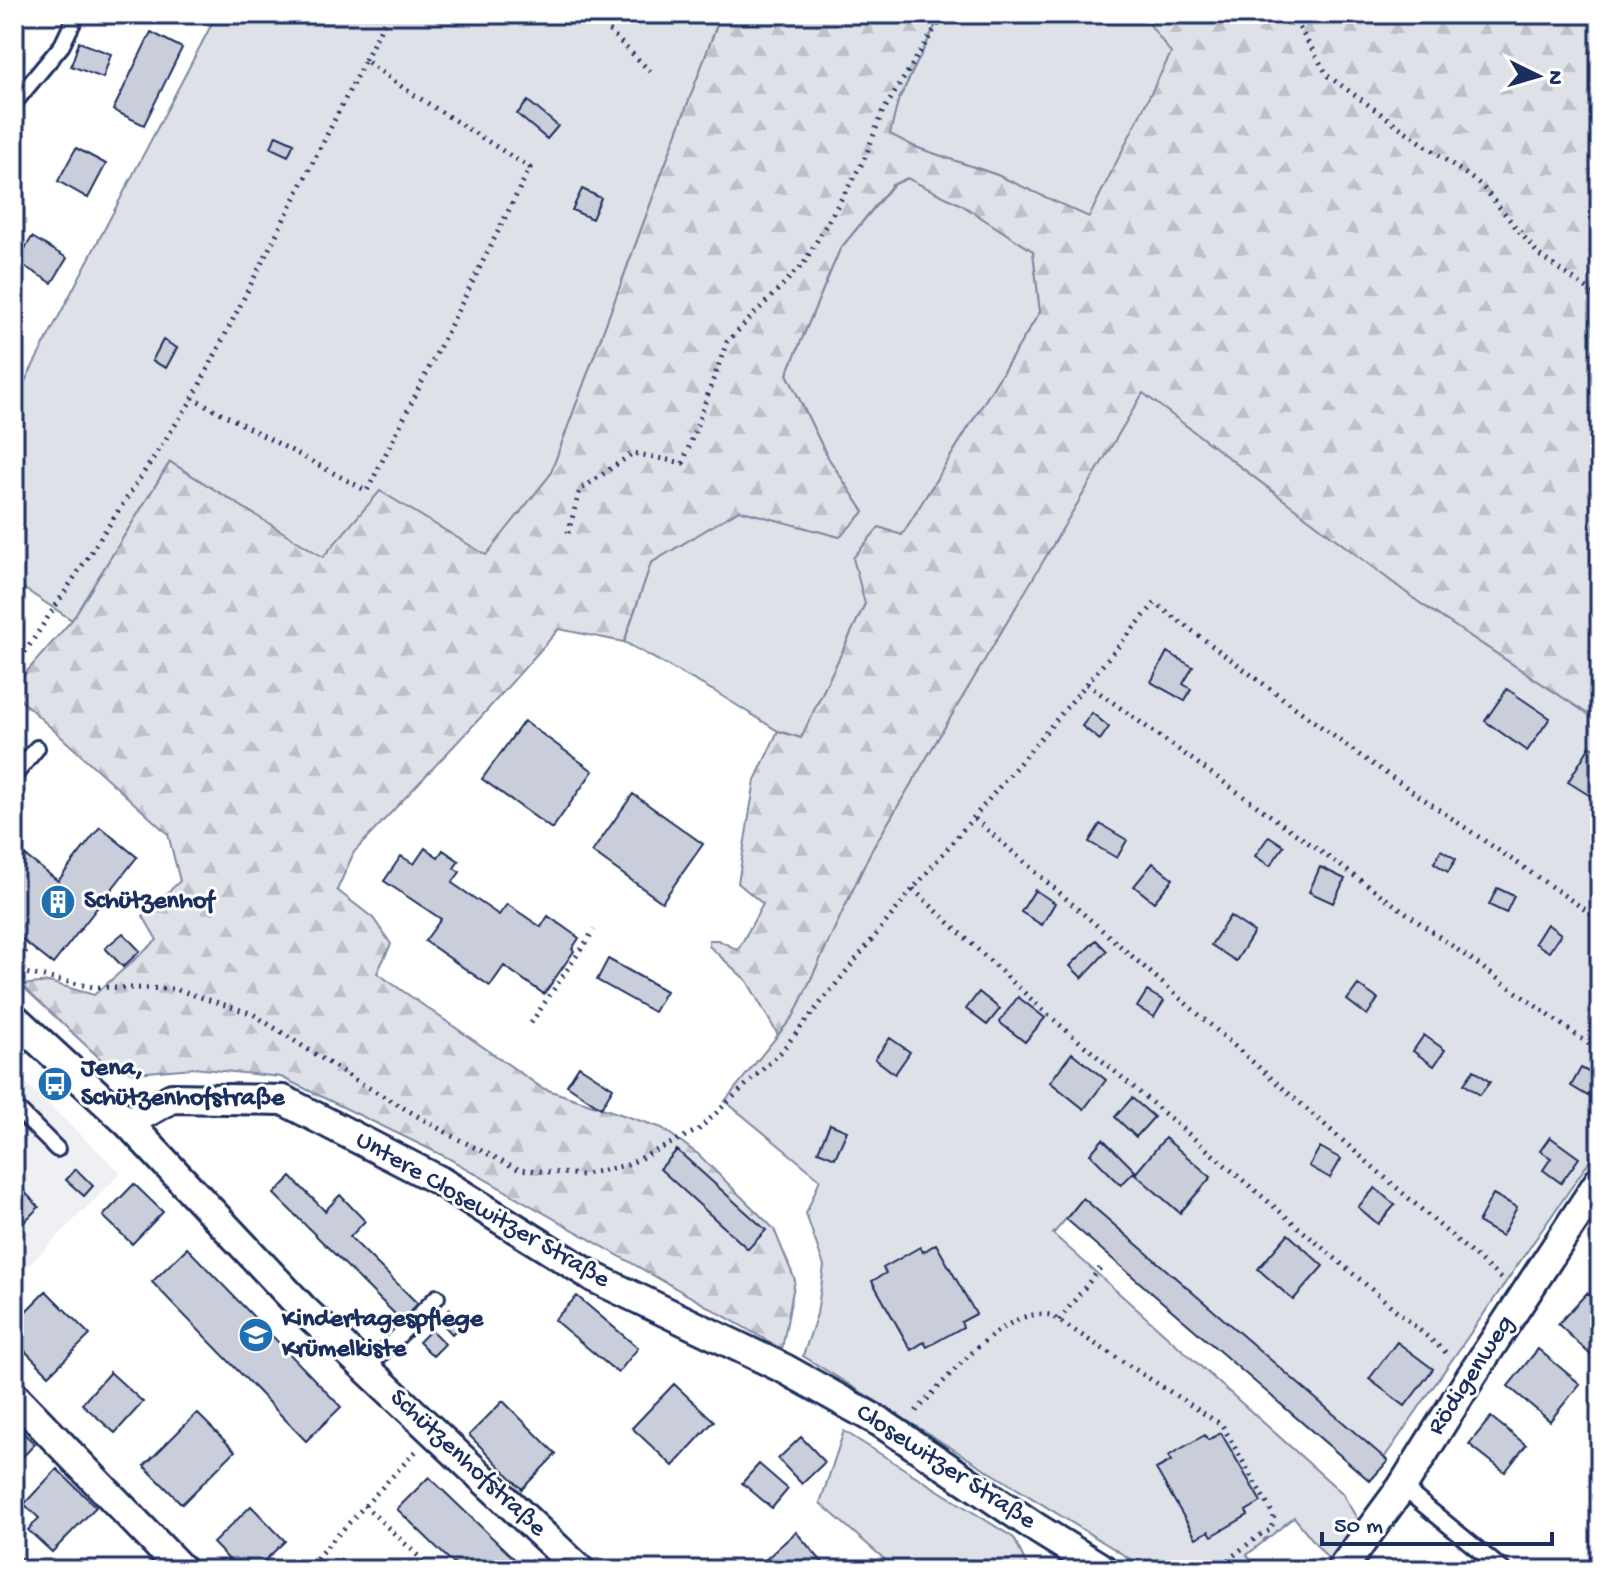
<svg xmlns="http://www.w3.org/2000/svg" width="1614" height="1584" font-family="'Gochi Hand',sans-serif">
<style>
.built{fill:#eff0f4}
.green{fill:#dee1e7;stroke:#7c88a2;stroke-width:2}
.forest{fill:url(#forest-firs);stroke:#7c88a2;stroke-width:2}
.building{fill:#caceda;stroke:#1b2f5e;stroke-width:2}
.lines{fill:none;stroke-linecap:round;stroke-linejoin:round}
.lane-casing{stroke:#1b2f5e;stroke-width:20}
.street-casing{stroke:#1b2f5e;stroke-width:34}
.path{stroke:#1b2f5e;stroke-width:5;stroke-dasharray:2 6;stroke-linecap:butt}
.lane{stroke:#fff;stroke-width:14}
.street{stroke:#fff;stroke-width:28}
.labels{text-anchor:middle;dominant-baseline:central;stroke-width:6;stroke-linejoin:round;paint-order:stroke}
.poi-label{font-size:26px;font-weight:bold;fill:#1b2f5e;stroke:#fff;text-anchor:start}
.street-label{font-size:26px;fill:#1b2f5e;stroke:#fff}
</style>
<defs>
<pattern id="forest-firs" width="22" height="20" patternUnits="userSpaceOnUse" patternTransform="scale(2)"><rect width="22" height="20" fill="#dee1e7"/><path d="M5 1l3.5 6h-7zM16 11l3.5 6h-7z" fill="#bec1c9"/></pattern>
</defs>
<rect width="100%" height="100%" fill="#fff"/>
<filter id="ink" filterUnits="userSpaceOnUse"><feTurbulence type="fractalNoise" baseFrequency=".0125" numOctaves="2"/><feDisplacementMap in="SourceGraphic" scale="16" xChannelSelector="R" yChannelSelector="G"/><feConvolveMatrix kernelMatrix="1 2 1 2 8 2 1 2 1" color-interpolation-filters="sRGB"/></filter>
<g filter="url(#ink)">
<path class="built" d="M 14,1072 L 121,1173 L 14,1280 Z"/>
<path class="green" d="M 217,14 L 721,14 L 550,475 L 486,556 L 380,492 L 323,558 L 170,462 L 72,620 L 14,582 L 14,402 Z
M 941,14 L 1142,14 L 1172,53 L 1089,218 L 997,175 L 915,147 L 889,134 L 898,101 Z
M 908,178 L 962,205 L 1033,251 L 1040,312 L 902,535 L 865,604 L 801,738 L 778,731 L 714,691 L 624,642 L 651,563 L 739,510 L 839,537 L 864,512 L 827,456 L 787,374 L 840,249 L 893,185 Z
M 1143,392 L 1420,603 L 1600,722 L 1600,1146 L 1384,1458 L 1083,1199 L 1053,1234 L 1342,1493 L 1362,1527 L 1333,1565 L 1294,1517 L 1247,1555 L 1258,1570 L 1148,1570 L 803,1356 L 817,1314 L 824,1266 L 806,1214 L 820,1179 L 725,1101 L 794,1015 L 870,853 Z
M 844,1431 L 1014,1538 L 1029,1570 L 897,1570 L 820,1503 Z"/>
<path class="forest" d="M 721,14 L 941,14 L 898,101 L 890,134 L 915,147 L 997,175 L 1089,217 L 1171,53 L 1142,14 L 1194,14 L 1197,18 L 1201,14 L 1600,14 L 1600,722 L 1420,603 L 1143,393 L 870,853 L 794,1015 L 778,1035 L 747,981 L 709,946 L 709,940 L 718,940 L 738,950 L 763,904 L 738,883 L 755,780 L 778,731 L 801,738 L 865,604 L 853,558 L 879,527 L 902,535 L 1040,312 L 1033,251 L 962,205 L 907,178 L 892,185 L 840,249 L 787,374 L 827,456 L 864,512 L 840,537 L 739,510 L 651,563 L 624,642 L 559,629 L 481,717 L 354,852 L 337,890 L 373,918 L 391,944 L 377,973 L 542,1088 L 662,1128 L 698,1154 L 774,1229 L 795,1280 L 782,1349 L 446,1157 L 281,1077 L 193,1068 L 136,1073 L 106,1064 L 21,985 L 49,982 L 94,995 L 157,940 L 143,916 L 180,881 L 168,834 L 14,694 L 14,686 L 72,620 L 170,462 L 323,557 L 380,491 L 486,555 L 550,475 Z"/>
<path class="building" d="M 151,32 L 182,48 L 144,125 L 113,110 Z
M 79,42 L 111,54 L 103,78 L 71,66 Z
M 528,101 L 558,126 L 547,139 L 517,114 Z
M 276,135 L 294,143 L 288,156 L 271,148 Z
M 76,148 L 106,164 L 88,198 L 58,181 Z
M 582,189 L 601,198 L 592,219 L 572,210 Z
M 32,237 L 67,258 L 52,283 L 17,262 Z
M 163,340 L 177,348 L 166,368 L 152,361 Z
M 1167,652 L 1193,667 L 1183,684 L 1191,689 L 1185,701 L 1151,682 Z
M 1507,689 L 1550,718 L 1527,751 L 1485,721 Z
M 1092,713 L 1109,727 L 1100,740 L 1082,726 Z
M 524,721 L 593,771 L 552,829 L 482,779 Z
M 1590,746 L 1600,751 L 1600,802 L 1568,782 Z
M 633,794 L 703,844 L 662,902 L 592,852 Z
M 1100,824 L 1127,840 L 1117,858 L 1089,842 Z
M 100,827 L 137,857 L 53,964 L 15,934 L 20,927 L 14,922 L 14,847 L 58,881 Z
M 1269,836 L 1284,846 L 1270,866 L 1255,856 Z
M 425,848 L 438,857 L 443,850 L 459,861 L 454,868 L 460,872 L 452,883 L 499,915 L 507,904 L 541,927 L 548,916 L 579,938 L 572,949 L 574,951 L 544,994 L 504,966 L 490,986 L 425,941 L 441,919 L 384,881 L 401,856 L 414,864 Z
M 1441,850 L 1456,859 L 1448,872 L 1434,863 Z
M 1153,863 L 1173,879 L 1154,902 L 1134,886 Z
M 1320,867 L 1345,879 L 1333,903 L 1309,892 Z
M 1497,888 L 1514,896 L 1506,913 L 1489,905 Z
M 1035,890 L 1055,903 L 1042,925 L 1021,912 Z
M 1230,916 L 1254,932 L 1236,961 L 1211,945 Z
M 1547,924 L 1561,934 L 1549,952 L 1535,943 Z
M 123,933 L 140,951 L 123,967 L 105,948 Z
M 1096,940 L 1107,951 L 1082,978 L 1070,966 Z
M 608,959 L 666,991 L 654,1012 L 597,980 Z
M 1358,985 L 1378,999 L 1367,1015 L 1347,1000 Z
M 1147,991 L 1164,1001 L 1154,1017 L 1137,1007 Z
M 979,992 L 1000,1009 L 987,1025 L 966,1009 Z
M 1018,997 L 1045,1018 L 1025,1042 L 999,1022 Z
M 1424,1035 L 1445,1050 L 1434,1066 L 1413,1051 Z
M 890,1038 L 910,1052 L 895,1074 L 875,1059 Z
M 1072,1053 L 1106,1080 L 1084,1109 L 1050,1082 Z
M 579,1066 L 613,1088 L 601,1108 L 567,1085 Z
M 1581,1068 L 1598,1077 L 1588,1096 L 1571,1086 Z
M 1474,1070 L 1490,1082 L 1480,1095 L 1464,1084 Z
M 1132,1098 L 1154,1117 L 1136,1137 L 1115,1117 Z
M 830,1124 L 847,1131 L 835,1158 L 818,1151 Z
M 1550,1137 L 1579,1158 L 1561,1183 L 1543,1170 L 1551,1158 L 1540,1151 Z
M 1165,1138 L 1211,1177 L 1180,1213 L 1135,1174 Z
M 1103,1139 L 1135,1171 L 1121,1185 L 1090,1154 Z
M 1320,1147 L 1341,1159 L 1330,1178 L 1309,1166 Z
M 677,1150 L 766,1230 L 748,1249 L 660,1169 Z
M 76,1169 L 93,1186 L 84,1196 L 66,1180 Z
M 291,1177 L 325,1211 L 340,1195 L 365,1221 L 350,1237 L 419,1305 L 402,1321 L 274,1194 Z
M 14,1181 L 39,1207 L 14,1232 Z
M 134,1184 L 163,1212 L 132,1244 L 103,1216 Z
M 1375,1188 L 1395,1205 L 1378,1224 L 1358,1207 Z
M 1493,1194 L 1517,1207 L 1502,1236 L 1478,1222 Z
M 1083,1198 L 1388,1461 L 1370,1481 L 1066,1219 Z
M 1288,1234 L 1323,1266 L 1293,1300 L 1258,1269 Z
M 936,1244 L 976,1314 L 961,1322 L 963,1327 L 927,1347 L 924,1342 L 911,1350 L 872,1281 L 886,1273 L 883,1268 L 920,1247 L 923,1252 Z
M 187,1248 L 341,1407 L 306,1441 L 152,1282 Z
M 46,1291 L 90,1335 L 49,1375 L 14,1340 L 14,1323 Z
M 1587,1293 L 1600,1306 L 1600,1364 L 1558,1324 Z
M 577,1296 L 638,1348 L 618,1373 L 554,1320 Z
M 450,1309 L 464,1322 L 452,1334 L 439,1320 Z
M 431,1330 L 445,1344 L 433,1356 L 419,1342 Z
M 1397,1342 L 1433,1369 L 1405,1406 L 1369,1379 Z
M 1538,1349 L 1580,1384 L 1550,1421 L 1508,1386 Z
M 110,1372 L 143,1402 L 115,1433 L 82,1404 Z
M 674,1384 L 714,1421 L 673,1466 L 632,1428 Z
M 503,1401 L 556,1454 L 522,1489 L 469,1435 Z
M 197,1413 L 235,1451 L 182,1504 L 144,1466 Z
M 1491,1417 L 1526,1445 L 1505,1472 L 1469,1444 Z
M 14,1424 L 35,1444 L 14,1466 Z
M 1221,1433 L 1261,1502 L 1246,1511 L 1248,1515 L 1212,1536 L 1209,1531 L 1196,1538 L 1156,1469 L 1171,1461 L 1168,1456 L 1205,1435 L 1208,1440 Z
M 801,1437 L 825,1462 L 802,1484 L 778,1459 Z
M 759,1464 L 788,1489 L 772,1508 L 742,1483 Z
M 57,1469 L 96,1507 L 52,1552 L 28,1530 L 39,1518 L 24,1504 Z
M 429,1477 L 526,1570 L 460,1570 L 397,1509 Z
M 251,1506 L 285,1541 L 255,1570 L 239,1570 L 213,1543 Z
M 796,1532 L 824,1564 L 817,1570 L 774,1570 L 765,1560 Z
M 19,1556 L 34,1570 L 14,1570 L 14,1561 Z"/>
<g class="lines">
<defs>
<path id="lane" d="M 14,103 L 62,45 L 77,14
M 14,776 L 37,748
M 14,1106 L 57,1149
M 366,1369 L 437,1297
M 1402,1487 L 1503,1570"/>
<path id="street" d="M 14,1018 L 128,1123 L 303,1309 L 580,1570
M 128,1123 L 172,1098 L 283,1100 L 440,1181 L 595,1278 L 785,1369 L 880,1422 L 1038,1529 L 1104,1570
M 14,1396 L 182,1570
M 1341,1570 L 1402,1487 L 1472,1375 L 1600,1180"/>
</defs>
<use href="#lane" class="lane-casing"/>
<use href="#street" class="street-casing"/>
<path class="path" d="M 592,14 L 654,75
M 1291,14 L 1328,76 L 1481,185 L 1539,255 L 1600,298
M 365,60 L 388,14
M 568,533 L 580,490 L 633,453 L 683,463 L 727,342 L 804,263 L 864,160 L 882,113 L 944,14
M 14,664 L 23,655 L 193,398 L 365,60 L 405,89 L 530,168 L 367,491 L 193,398
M 1087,684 L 1600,1052
M 975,819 L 1501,1279
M 913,889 L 1046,1013 L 1450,1356
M 14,974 L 29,945
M 14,978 L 20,972 L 93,987 L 175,989 L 253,1014 L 352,1078 L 452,1136 L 518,1169 L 581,1175 L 627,1165 L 698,1130 L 780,1053 L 913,889 L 1155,603 L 1355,752 L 1600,920
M 531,1023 L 594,930
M 1059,1320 L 1101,1267
M 916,1411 C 946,1381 1004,1305 1050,1315 L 1222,1425 L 1274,1516 L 1271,1530 L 1261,1534
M 364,1505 L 433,1570
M 305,1570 L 416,1451
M 1215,1570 L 1261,1534 L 1265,1539"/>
<use href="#lane" class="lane"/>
<use href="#street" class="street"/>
</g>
</g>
<defs>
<symbol id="building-disc" viewBox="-11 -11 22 22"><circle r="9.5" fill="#1f6fb2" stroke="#fff"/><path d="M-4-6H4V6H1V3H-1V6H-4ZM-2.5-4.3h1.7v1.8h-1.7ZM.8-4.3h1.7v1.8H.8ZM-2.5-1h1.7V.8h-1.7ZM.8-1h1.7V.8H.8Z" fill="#fff"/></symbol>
<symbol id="bus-disc" viewBox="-11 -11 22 22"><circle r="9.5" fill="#1f6fb2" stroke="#fff"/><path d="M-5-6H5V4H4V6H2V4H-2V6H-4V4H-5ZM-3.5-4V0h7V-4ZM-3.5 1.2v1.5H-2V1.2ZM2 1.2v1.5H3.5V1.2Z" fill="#fff"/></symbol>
<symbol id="school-disc" viewBox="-11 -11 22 22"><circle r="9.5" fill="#1f6fb2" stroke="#fff"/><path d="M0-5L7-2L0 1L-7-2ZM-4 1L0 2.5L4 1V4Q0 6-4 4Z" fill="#fff"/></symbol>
</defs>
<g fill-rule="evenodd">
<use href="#building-disc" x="38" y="882" width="40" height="40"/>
<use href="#bus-disc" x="35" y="1064" width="40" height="40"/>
<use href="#school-disc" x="236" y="1315" width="40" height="40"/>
</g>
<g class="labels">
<g class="poi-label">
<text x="84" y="902">Schützenhof</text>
<text x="81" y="1069">Jena,<tspan x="81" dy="30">Schützenhofstraße</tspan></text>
<text x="282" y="1320">Kindertagespflege<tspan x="282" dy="30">Krümelkiste</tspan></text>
</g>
<g class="street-label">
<text transform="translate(482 1211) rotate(30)">Untere Closewitzer Straße</text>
<text transform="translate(1472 1376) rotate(-57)">Rödigenweg</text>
<text transform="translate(467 1464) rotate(43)">Schützenhofstraße</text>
<text transform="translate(945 1468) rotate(33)">Closewitzer Straße</text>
</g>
</g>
<rect width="1614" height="1584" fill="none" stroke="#fff" stroke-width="48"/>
<rect x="24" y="24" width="1566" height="1536" fill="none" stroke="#1b2f5e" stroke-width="3" filter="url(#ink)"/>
<g transform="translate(1538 76) rotate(95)" stroke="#ffffff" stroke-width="6" paint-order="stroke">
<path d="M0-6L14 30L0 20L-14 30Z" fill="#1b2f5e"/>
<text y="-12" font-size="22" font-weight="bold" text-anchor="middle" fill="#1b2f5e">N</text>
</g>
<path d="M1322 1532v12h230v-12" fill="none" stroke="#1b2f5e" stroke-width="4"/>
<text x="1334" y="1532" font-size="24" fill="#1b2f5e" stroke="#ffffff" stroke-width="6" paint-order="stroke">50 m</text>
</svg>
